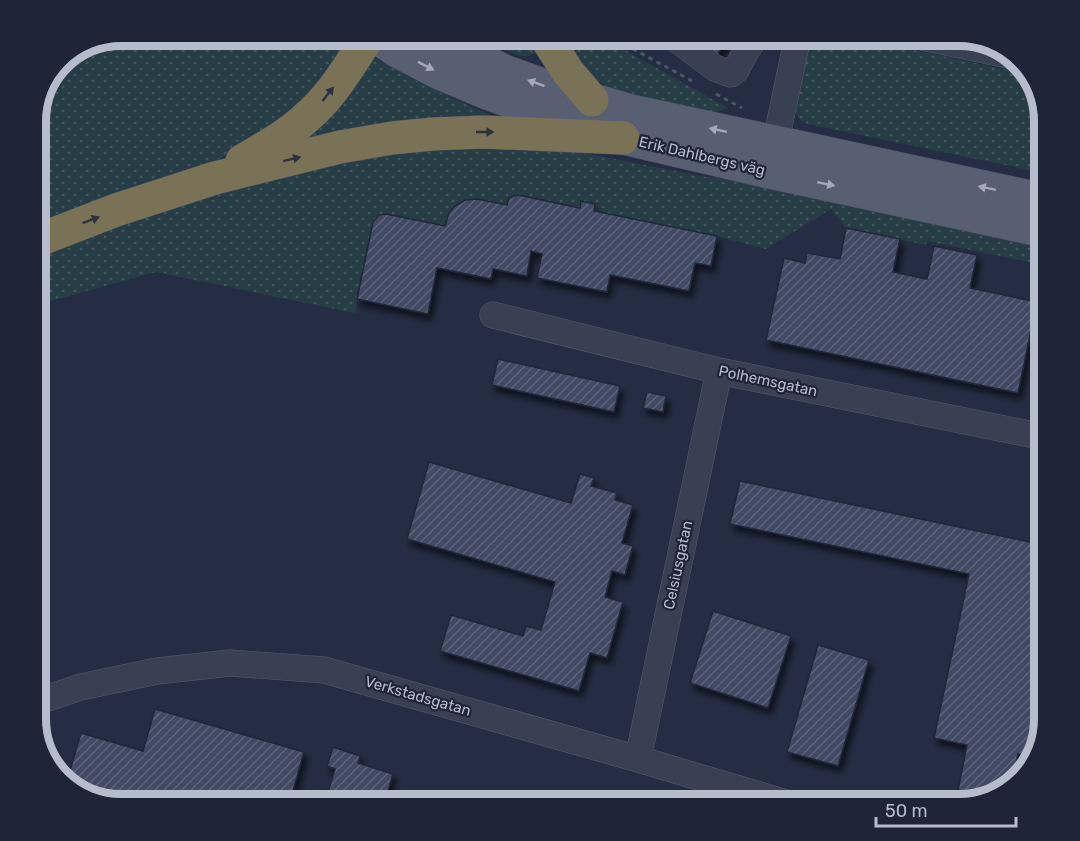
<svg xmlns="http://www.w3.org/2000/svg" width="1080" height="841" font-family="Rubik,sans-serif">
<style>
.grass{fill:url(#grass-dots)}
.building{fill:url(#building-hatch);stroke:#20273b;stroke-width:1.5;filter:url(#shadow)}
.lines{fill:none;stroke-linecap:round;stroke-linejoin:round}
.minor-casing{stroke:#555b6e;stroke-width:27}
.major-casing{stroke:#43495d;stroke-width:34}
.highway-casing{stroke:#41485b;stroke-width:34}
.path{stroke:#465a61;stroke-width:3;stroke-dasharray:4.5 4.5;stroke-linecap:butt}
.minor{stroke:#3a4053;stroke-width:26}
.major{stroke:#585f73;stroke-width:33}
.highway{stroke:#7a7256;stroke-width:33}
.oneway{fill:#a4a9bb}
.oneway2{fill:#2c313d}
.labels{text-anchor:middle;dominant-baseline:central;stroke-width:4.5;stroke-linejoin:round;paint-order:stroke}
.street-label{font-size:15px;fill:#b7bccd;stroke:#1e2539}
.rim{fill:none;stroke:#b7bccd;stroke-width:8}
</style>
<defs>
<pattern id="grass-dots" width="8" height="8" patternUnits="userSpaceOnUse" patternTransform="scale(1.5)"><rect width="8" height="8" fill="#273d45"/><path d="M2 2h.1M6 6h.1" fill="none" stroke="#44575f" stroke-width="1.8" stroke-linecap="round"/></pattern>
<pattern id="building-hatch" width="6" height="6" patternUnits="userSpaceOnUse" patternTransform="scale(1.5)"><rect width="6" height="6" fill="#424a64"/><path d="M-1 1l2-2M0 6l6-6M5 7l2-2" fill="none" stroke="#5b6279"/></pattern>
<filter id="shadow"><feDropShadow dx="3.5" dy="6" stdDeviation="3" flood-color="#0009"/></filter>
</defs>
<rect width="100%" height="100%" fill="#252d44"/>
<path class="grass" d="M 121,36 L 341,36 L 350,43 L 326,80 L 253,142 L 207,165 L 36,230 L 36,115 L 65,57 Z
M 479,36 L 532,36 L 541,51 L 529,56 L 519,56 Z
M 811,36 L 848,36 L 1027,74 C 1048,100 1044,142 1044,173 L 808,124 C 801,121 798,119 795,110 Z
M 587,37 L 599,38 L 614,44 L 728,108 L 708,114 L 621,95 L 586,74 L 561,49 L 573,40 Z
M 373,57 L 426,86 L 503,121 L 306,140 L 328,121 L 351,91 Z
M 469,147 L 578,152 L 707,177 L 750,179 L 1044,242 L 1044,265 L 927,241 L 926,245 L 846,228 L 831,209 L 766,249 L 717,236 L 594,211 L 595,204 L 582,201 L 580,208 L 518,195 L 509,198 L 507,205 C 478,199 457,191 445,226 L 386,214 L 379,215 L 373,222 L 355,313 L 156,272 L 36,305 L 36,256 C 90,235 145,217 201,200 C 263,181 327,163 392,154 C 417,150 443,149 469,147 Z"/>
<path class="building" d="M 691,36 L 731,36 L 716,56 Z
M 518,195 L 580,208 L 581,201 L 595,204 L 594,211 L 717,236 L 711,266 L 695,263 L 689,291 L 610,275 L 607,292 L 537,278 L 542,254 L 531,251 L 527,276 L 493,269 L 491,279 L 437,268 L 428,314 L 357,299 L 373,222 L 379,215 L 386,214 L 445,226 L 449,213 L 455,206 L 465,200 L 477,199 L 507,205 L 509,198 Z
M 846,228 L 900,239 L 893,272 L 927,279 L 934,246 L 977,255 L 970,288 L 1037,302 L 1018,393 L 766,340 L 784,258 L 805,263 L 807,253 L 840,259 Z
M 498,359 L 620,386 L 614,412 L 492,385 Z
M 647,392 L 666,396 L 663,412 L 643,408 Z
M 429,462 L 571,503 L 580,474 L 594,478 L 591,486 L 617,493 L 615,500 L 633,505 L 622,543 L 633,546 L 625,575 L 612,571 L 605,597 L 623,602 L 607,658 L 590,653 L 579,691 L 440,651 L 451,615 L 523,636 L 526,626 L 541,630 L 555,582 L 407,539 Z
M 740,481 L 1044,545 L 1044,720 L 1031,757 L 1018,754 L 1012,784 L 996,796 L 989,798 L 979,796 L 978,801 L 966,803 L 969,793 L 958,790 L 967,745 L 934,738 L 969,574 L 730,524 Z
M 713,611 L 791,636 L 768,708 L 690,683 Z
M 818,645 L 869,660 L 838,766 L 787,752 Z
M 155,709 L 304,752 L 289,805 L 121,805 L 69,787 L 66,784 L 81,733 L 143,751 Z
M 333,747 L 360,756 L 358,763 L 393,774 L 384,805 L 324,805 L 335,769 L 327,766 Z"/>
<g class="lines">
<defs>
<path id="minor" d="M 672,36 L 715,68 L 731,74 L 736,70 L 747,49 L 757,36
M 917,36 L 1013,56
M 772,159 L 798,36
M 493,315 L 719,371 L 1044,437
M 36,702 L 81,687 L 157,671 L 230,663 L 324,670 L 638,759 L 793,805
M 638,759 L 719,371"/>
<path id="major" d="M 375,36 L 397,51 L 437,72 L 487,93 L 551,116 L 623,138 L 769,172 L 1044,231
M 434,36 L 504,71 L 543,85 L 631,111 L 1044,200"/>
<path id="highway" d="M 545,36 L 568,72 L 592,100
M 242,161 C 264,148 288,135 307,117 C 333,95 350,64 369,36
M 36,241 L 116,210 L 215,178 L 340,147 L 392,138 L 433,134 L 484,132 L 623,138"/>
</defs>
<use href="#minor" class="minor-casing"/>
<use href="#major" class="major-casing"/>
<use href="#highway" class="highway-casing"/>
<path class="path" d="M 609,36 L 694,82
M 716,94 L 742,108"/>
<use href="#minor" class="minor"/>
<use href="#major" class="major"/>
<use href="#highway" class="highway"/>
</g>
<defs><path id="oneway-solid" d="M-6-.8H1V-3.2L6.5 0L1 3.2V.8H-6Z" transform="scale(1.5)"/></defs>
<g class="oneway">
<use href="#oneway-solid" transform="translate(426 66) rotate(27)"/>
<use href="#oneway-solid" transform="translate(536 83) rotate(-160)"/>
<use href="#oneway-solid" transform="translate(718 130) rotate(-168)"/>
<use href="#oneway-solid" transform="translate(826 184) rotate(12)"/>
<use href="#oneway-solid" transform="translate(987 188) rotate(-168)"/>
</g>
<g class="oneway2">
<use href="#oneway-solid" transform="translate(328 94) rotate(-51)"/>
<use href="#oneway-solid" transform="translate(485 132)"/>
<use href="#oneway-solid" transform="translate(292 159) rotate(-14)"/>
<use href="#oneway-solid" transform="translate(91 220) rotate(-21)"/>
</g>
<g class="labels">
<g class="street-label">
<text transform="translate(702 156) rotate(13)">Erik Dahlbergs väg</text>
<text transform="translate(768 381) rotate(12)">Polhemsgatan</text>
<text transform="translate(678 565) rotate(-78)">Celsiusgatan</text>
<text transform="translate(418 696) rotate(16)">Verkstadsgatan</text>
</g>
</g>
<path d="M0 0H1080V841H0ZM121 46H959A75 75 0 0 1 1034 121V719A75 75 0 0 1 959 794H121A75 75 0 0 1 46 719V121A75 75 0 0 1 121 46Z" fill="#1e2539" fill-rule="evenodd"/>
<path class="rim" d="M121 46H959A75 75 0 0 1 1034 121V719A75 75 0 0 1 959 794H121A75 75 0 0 1 46 719V121A75 75 0 0 1 121 46Z"/>
<path d="M876 817v9h140v-9" fill="none" stroke="#b7bccd" stroke-width="3"/>
<text x="885" y="817" font-size="18" fill="#b7bccd" stroke="#1e2539" stroke-width="4.5" paint-order="stroke">50 m</text>
</svg>
